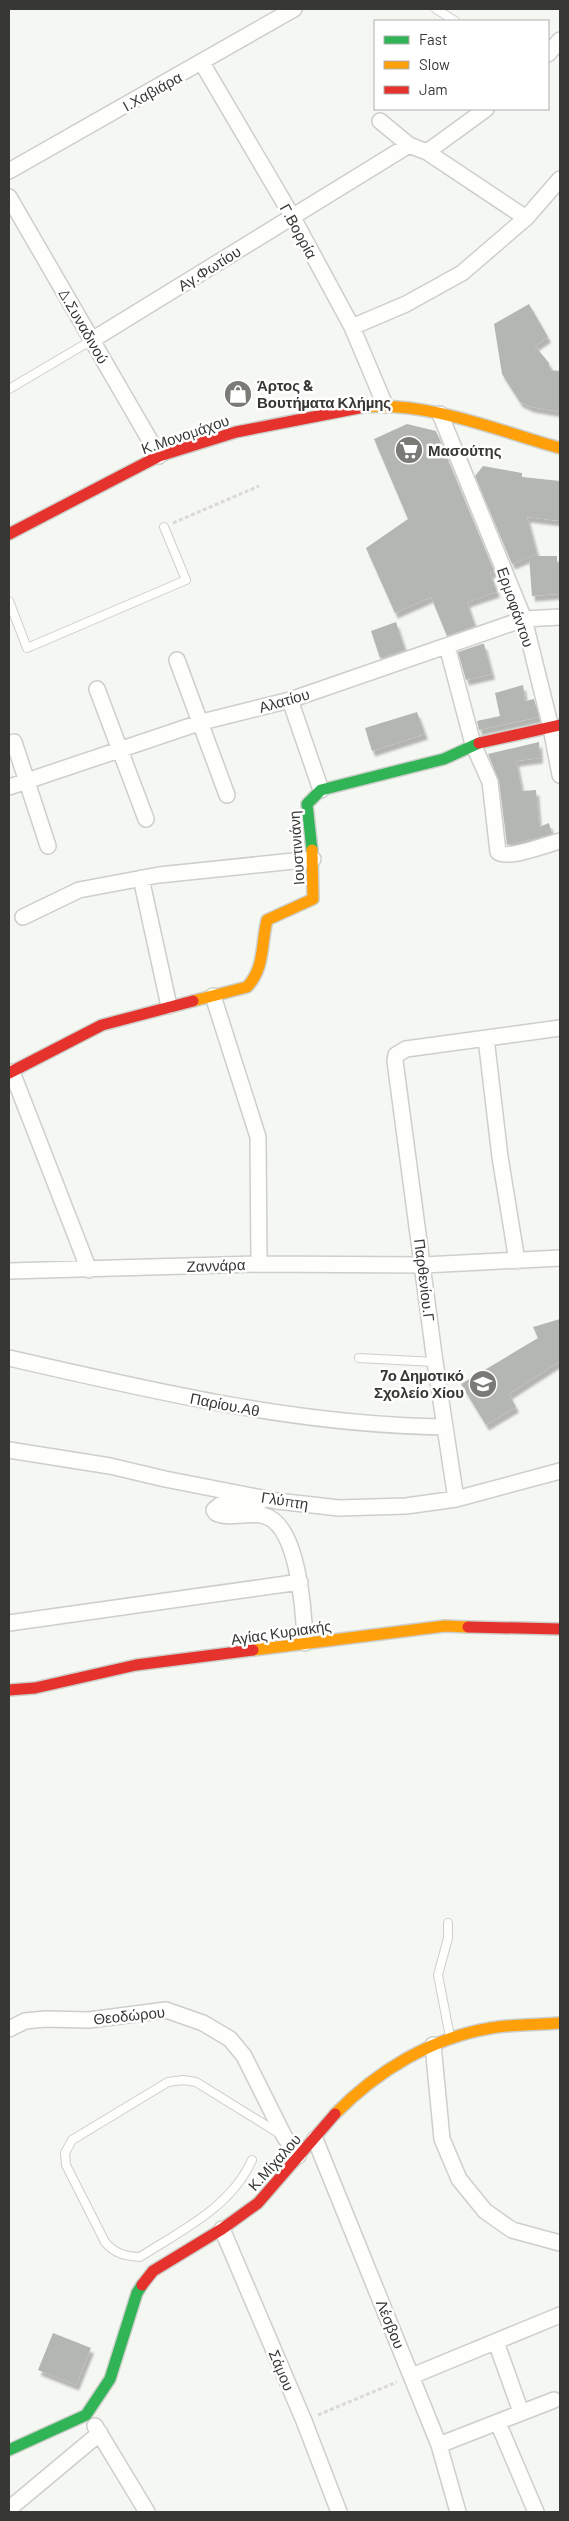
<svg xmlns="http://www.w3.org/2000/svg" width="569" height="2521" font-family="Barlow,sans-serif">
<style>
.building{fill:#b4b6b2;filter:url(#shadow)}
.lines{fill:none;stroke-linecap:round;stroke-linejoin:round}
.lane-casing{stroke:#cdcfcb;stroke-width:10}
.street-casing{stroke:#cdcfcb;stroke-width:18}
.fast-casing{stroke:#cdcfcb;stroke-width:14}
.slow-casing{stroke:#cdcfcb;stroke-width:14}
.jam-casing{stroke:#cdcfcb;stroke-width:14}
.path{stroke:#d9d9d8;stroke-width:3;stroke-dasharray:4 2.5;stroke-linecap:butt}
.lane{stroke:#fefefd;stroke-width:8}
.street{stroke:#fefefd;stroke-width:15}
.fast{stroke:#30b455;stroke-width:11}
.slow{stroke:#ff9f0a;stroke-width:11}
.jam{stroke:#e5322d;stroke-width:11}
.labels{text-anchor:middle;dominant-baseline:central;stroke-width:5;stroke-linejoin:round;paint-order:stroke}
.street-label{font-size:15px;fill:#373834;stroke:#fff}
.poi-label{font-size:15px;font-weight:bold;fill:#373834;stroke:#fff;text-anchor:start}
</style>
<defs>
<filter id="shadow"><feDropShadow dx="3" dy="5.5" stdDeviation="1" flood-color="#0004"/></filter>
</defs>
<rect width="100%" height="100%" fill="#f5f7f2"/>
<path class="building" d="M 529,304 L 548,337 L 535,346 L 549,363 L 550,370 L 560,371 L 560,412 L 531,407 L 520,402 L 502,374 L 494,324 Z
M 407,424 L 436,431 L 494,571 L 490,573 L 497,592 L 467,602 L 475,626 L 447,636 L 431,597 L 395,613 L 366,548 L 408,519 L 374,439 Z
M 483,466 L 522,473 L 522,477 L 560,481 L 560,521 L 527,517 L 537,554 L 531,556 L 557,556 L 557,594 L 532,596 L 529,557 L 512,564 L 475,476 Z
M 396,622 L 405,650 L 380,658 L 371,631 Z
M 482,644 L 484,644 L 492,674 L 466,680 L 458,652 Z
M 523,685 L 525,701 L 534,699 L 539,717 L 479,730 L 477,721 L 500,716 L 495,693 Z
M 417,712 L 425,734 L 372,751 L 365,728 Z
M 539,742 L 540,758 L 516,761 L 522,791 L 536,790 L 539,827 L 549,823 L 552,834 L 507,845 L 499,781 L 488,754 Z
M 560,1319 L 560,1361 L 509,1394 L 516,1407 L 486,1425 L 461,1384 L 538,1338 L 533,1327 Z
M 53,2333 L 91,2348 L 76,2385 L 38,2370 Z"/>
<g class="lines">
<defs>
<path id="lane" d="M 436,9 L 455,21
M 9,389 L 92,340
M 9,601 L 27,648 L 186,580 L 164,527
M 359,1358 L 435,1362
M 448,1923 L 448,1938 L 438,1975 L 450,2037
M 252,2160 C 231,2207 182,2230 140,2257 C 125,2256 115,2254 105,2242 L 66,2165 L 65,2153 L 72,2140 L 168,2082 L 183,2080 L 196,2082 L 280,2134"/>
<path id="street" d="M 548,54 L 560,40
M 202,63 L 292,216 L 352,327 L 385,405
M 380,121 L 409,145 L 427,152 L 526,218
M 427,152 L 486,109
M 9,171 L 294,9
M 9,197 L 159,456
M 352,327 L 406,304 L 462,273 L 526,218 L 560,179
M 92,340 L 409,145
M 440,414 L 524,619 L 551,728 L 560,775
M 447,646 L 473,744 L 490,782 L 498,852 C 507,860 548,844 560,841
M 177,660 L 227,795
M 97,689 L 146,819
M 290,700 L 321,790
M 14,742 L 48,846
M 9,787 L 202,722 L 290,700 L 524,619 L 560,617
M 141,878 L 169,1006
M 23,917 L 79,890 L 159,875 L 313,859
M 213,996 L 258,1137 L 259,1264
M 486,1038 L 500,1157 L 517,1261
M 12,1072 L 89,1270
M 9,1271 L 259,1264 L 424,1265 L 560,1258
M 9,1358 C 152,1391 297,1425 445,1427
M 9,1450 L 110,1466 L 165,1479 L 277,1501 L 339,1508 L 406,1506 L 456,1499 L 560,1471
M 456,1499 L 435,1362 L 395,1061 L 396,1055 L 406,1049 L 560,1028
M 260,1502 L 220,1505 L 214,1510 L 216,1513 C 231,1520 249,1511 265,1516 C 299,1526 304,1614 305,1643
M 9,1623 L 300,1582
M 9,2029 L 25,2021 L 45,2019 L 89,2020 L 166,2010 L 203,2023 L 230,2039 L 244,2056 L 284,2136 L 298,2156
M 433,2045 L 442,2139 L 459,2179 L 485,2211 L 512,2230 L 560,2243
M 315,2139 L 439,2445 L 458,2512
M 222,2229 L 304,2421 L 339,2512
M 496,2342 L 521,2412
M 412,2376 L 560,2315
M 498,2423 L 536,2512
M 95,2426 L 147,2512
M 439,2445 L 554,2400
M 9,2509 L 100,2433"/>
<path id="fast" d="M 312,850 L 307,804 L 321,790 L 444,759 L 479,743
M 9,2450 L 86,2415 L 110,2379 L 137,2293 L 142,2285"/>
<path id="slow" d="M 364,407 C 427,401 499,431 560,448
M 193,1001 L 247,987 C 265,968 261,944 267,920 L 313,899 L 312,850
M 253,1650 L 445,1626 L 468,1627
M 335,2114 C 377,2071 431,2038 491,2028 C 513,2024 537,2025 560,2023"/>
<path id="jam" d="M 9,534 L 159,456 L 236,432 L 364,407
M 479,743 L 560,725
M 9,1073 L 102,1025 L 193,1001
M 468,1627 L 560,1629
M 9,1690 L 35,1688 L 136,1665 L 253,1650
M 142,2285 L 153,2271 L 222,2229 L 258,2203 L 335,2114"/>
</defs>
<use href="#lane" class="lane-casing"/>
<use href="#street" class="street-casing"/>
<use href="#fast" class="fast-casing"/>
<use href="#slow" class="slow-casing"/>
<use href="#jam" class="jam-casing"/>
<path class="path" d="M 173,523 L 259,486
M 318,2415 L 397,2382"/>
<use href="#lane" class="lane"/>
<use href="#street" class="street"/>
<use href="#fast" class="fast"/>
<use href="#slow" class="slow"/>
<use href="#jam" class="jam"/>
</g>
<defs>
<symbol id="shop-disc" viewBox="-11 -11 22 22"><circle r="9.5" fill="#7a7b76" stroke="#fff"/><path d="M-5-2.5h2.3a2.7 3.5 0 0 1 5.4 0H5L5.5 6h-11ZM-1.5-2.5h3a1.5 2.3 0 0 0-3 0Z" fill="#fff"/></symbol>
<symbol id="supermarket-disc" viewBox="-11 -11 22 22"><circle r="9.5" fill="#7a7b76" stroke="#fff"/><path d="M-6-5.5h2.5l.6 2H6L4.5 2H-2.5L-4.4-4H-6ZM-1.5 3.2a1.3 1.3 0 1 0 .1 0ZM3 3.2a1.3 1.3 0 1 0 .1 0Z" fill="#fff"/></symbol>
<symbol id="school-disc" viewBox="-11 -11 22 22"><circle r="9.5" fill="#7a7b76" stroke="#fff"/><path d="M0-5L7-2L0 1L-7-2ZM-4 1L0 2.5L4 1V4Q0 6-4 4Z" fill="#fff"/></symbol>
</defs>
<g fill-rule="evenodd">
<use href="#shop-disc" x="222" y="378" width="32" height="32"/>
<use href="#supermarket-disc" x="393" y="434" width="32" height="32"/>
<use href="#school-disc" x="467" y="1368" width="32" height="32"/>
</g>
<g class="labels">
<g class="street-label">
<text transform="translate(152 91) rotate(-29)">Ι.Χαβιάρα</text>
<text transform="translate(299 231) rotate(61)">Γ.Βορρία</text>
<text transform="translate(209 268) rotate(-32)">Αγ.Φωτίου</text>
<text transform="translate(84 326) rotate(60)">Δ.Συναδινού</text>
<text transform="translate(185 434) rotate(-19)">Κ.Μονομάχου</text>
<text transform="translate(516 607) rotate(71)">Ερμοφάντου</text>
<text transform="translate(284 700) rotate(-16)">Αλατίου</text>
<text transform="translate(296 848) rotate(-94)">Ιουστινιάνη</text>
<text transform="translate(216 1265) rotate(-2)">Ζαννάρα</text>
<text transform="translate(425 1280) rotate(83)">Παρθενίου.Γ</text>
<text transform="translate(225 1404) rotate(11)">Παρίου.Αθ</text>
<text transform="translate(285 1500) rotate(9)">Γλύπτη</text>
<text transform="translate(281 1632) rotate(-8)">Αγίας Κυριακής</text>
<text transform="translate(129 2015) rotate(-6)">Θεοδώρου</text>
<text transform="translate(274 2162) rotate(-48)">Κ.Μίχαλου</text>
<text transform="translate(391 2324) rotate(68)">Λέσβου</text>
<text transform="translate(282 2370) rotate(67)">Σάμου</text>
</g>
<g class="poi-label">
<text x="257" y="385">Άρτος &amp;<tspan x="257" dy="17">Βουτήματα Κλήμης</tspan></text>
<text x="428" y="450">Μασούτης</text>
<text x="464" y="1375" text-anchor="end">7ο Δημοτικό<tspan x="464" dy="17">Σχολείο Χίου</tspan></text>
</g>
</g>
<rect width="569" height="2521" fill="none" stroke="#373834" stroke-width="20"/>
<rect x="374" y="20" width="175" height="90" fill="#ffffff" stroke="#afafae"/>
<rect x="384" y="36" width="25" height="8" fill="#30b455" stroke="#afafae"/>
<text x="419" y="45" font-size="15" fill="#373834">Fast</text>
<rect x="384" y="61" width="25" height="8" fill="#ff9f0a" stroke="#afafae"/>
<text x="419" y="70" font-size="15" fill="#373834">Slow</text>
<rect x="384" y="86" width="25" height="8" fill="#e5322d" stroke="#afafae"/>
<text x="419" y="95" font-size="15" fill="#373834">Jam</text>
</svg>
